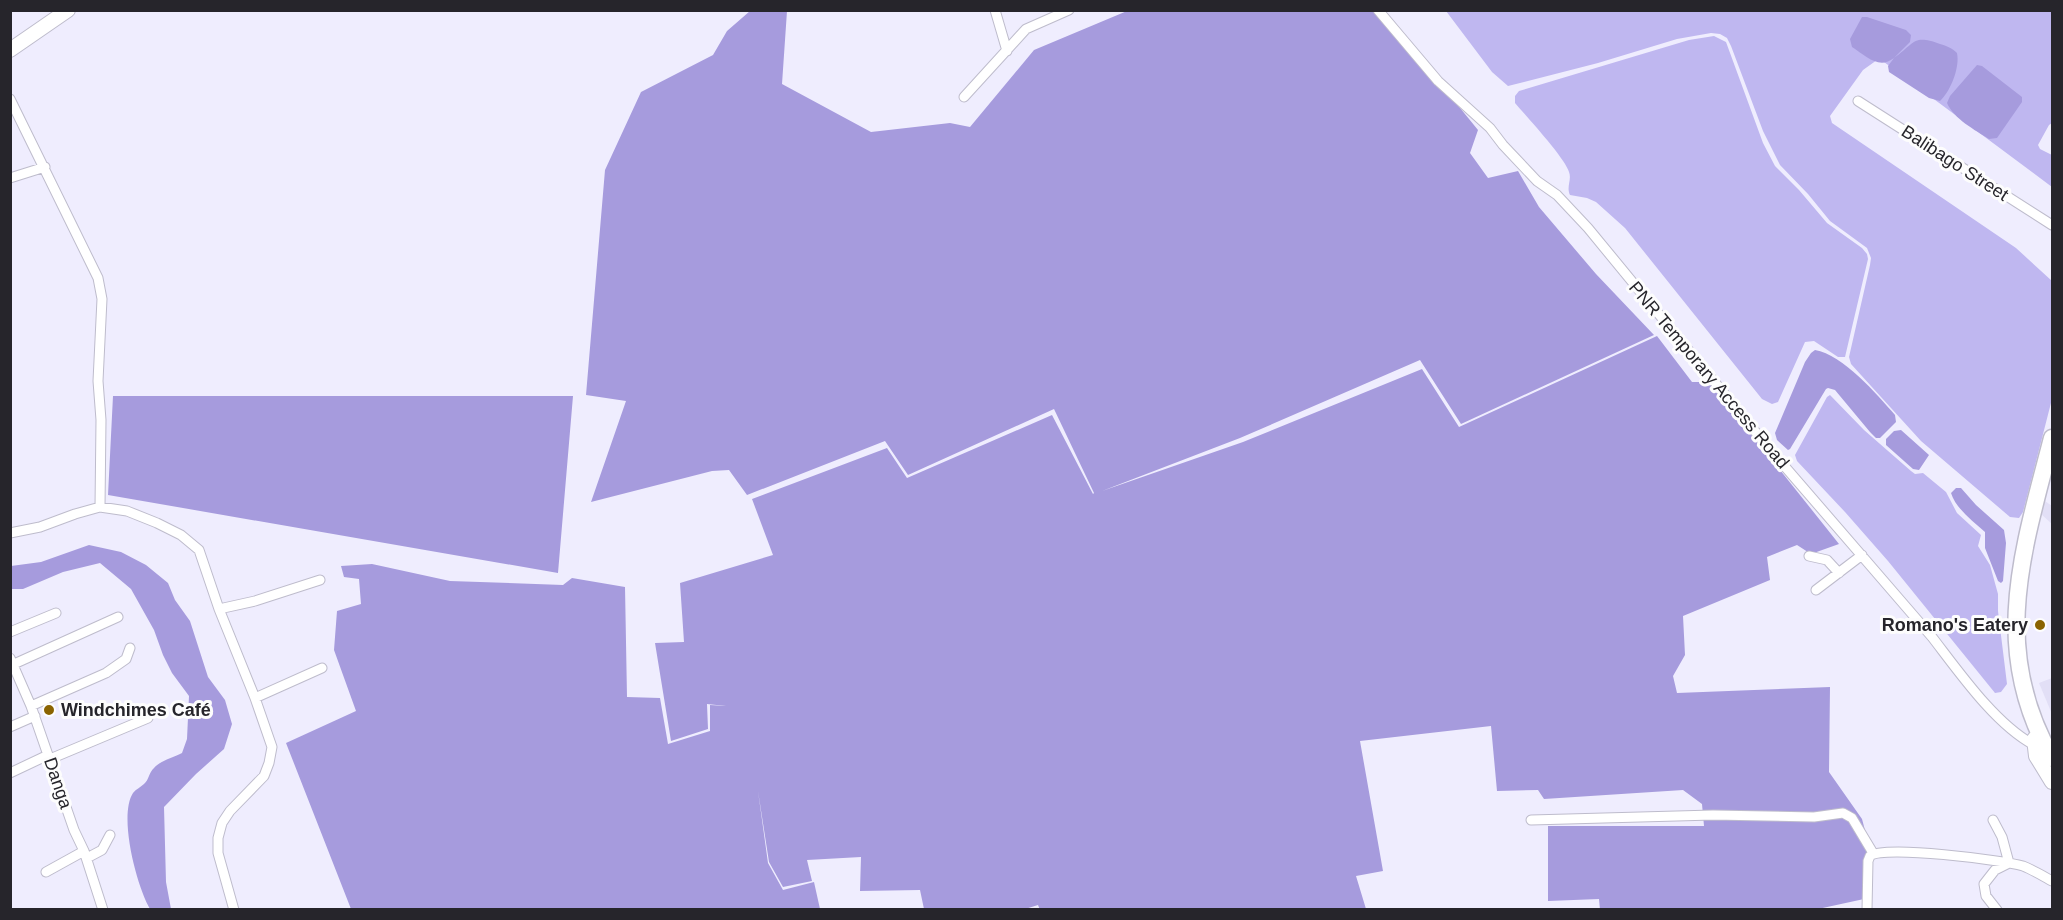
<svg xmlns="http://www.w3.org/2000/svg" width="2063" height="920" font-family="Helvetica,sans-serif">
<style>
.built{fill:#e2dff6}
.green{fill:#bfb7f0}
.water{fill:#a69bdd}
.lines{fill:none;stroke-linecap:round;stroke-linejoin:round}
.street-casing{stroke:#bebccc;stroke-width:11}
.secondary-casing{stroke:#bebccc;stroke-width:16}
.highway-casing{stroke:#bebccc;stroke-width:19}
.street{stroke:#fff;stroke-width:9}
.secondary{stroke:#fff;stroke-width:14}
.highway{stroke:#fff;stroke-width:16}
.poi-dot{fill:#8a6301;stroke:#fdfdfd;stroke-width:2}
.labels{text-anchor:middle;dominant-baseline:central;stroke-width:6;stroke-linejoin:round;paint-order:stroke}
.street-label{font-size:18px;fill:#26252b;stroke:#fdfdfd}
.poi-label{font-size:18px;font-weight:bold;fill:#26252b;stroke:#fdfdfd;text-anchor:end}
</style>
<rect width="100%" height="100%" fill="#efedfe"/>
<path class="built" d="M 2042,499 L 2052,506 L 2052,524 L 2040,513 Z
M 2052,678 L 2052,714 L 2039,683 Z"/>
<path class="green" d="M 1446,11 L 2052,11 L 2052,123 L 2049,125 L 2038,145 L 2040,149 L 2052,155 L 2052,187 L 1884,62 L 1877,60 L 1863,70 L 1830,116 L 1832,123 L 2016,248 L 2052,281 L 2052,399 L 2023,512 L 2019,518 L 2010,517 L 1921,441 L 1851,364 L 1849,357 L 1870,265 L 1871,258 L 1867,248 L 1830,221 L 1808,194 L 1780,165 L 1763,131 L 1731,46 L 1727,38 L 1720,34 L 1711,33 L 1677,39 L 1598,63 L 1508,86 L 1492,72 Z
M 1714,36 L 1726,42 L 1763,143 L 1775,166 L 1799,190 L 1827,223 L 1862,248 L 1867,254 L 1868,259 L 1845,357 L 1838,357 L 1814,341 L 1805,342 L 1778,402 L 1772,404 L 1762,399 L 1625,228 L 1596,202 L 1587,198 L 1570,195 C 1566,187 1572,180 1569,172 C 1565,158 1526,116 1515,103 L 1515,96 L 1519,91 L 1689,40 Z
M 1830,395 L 1864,430 L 1911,471 L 1915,474 L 1923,473 L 1946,492 L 1957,513 L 1981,535 L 1978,546 L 1990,565 L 1998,594 L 1998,611 L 2007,684 L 2001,692 L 1995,693 L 1888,561 L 1845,512 L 1797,461 L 1795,455 L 1827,397 Z"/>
<path class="water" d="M 750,11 L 787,11 L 782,84 L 871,132 L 950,123 L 970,127 L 1034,50 L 1127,11 L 1381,11 L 1478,130 L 1470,153 L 1488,178 L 1518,171 L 1539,207 L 1596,274 L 1654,335 L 1461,424 L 1420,360 L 1240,438 L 1102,491 L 1243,442 L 1422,369 L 1459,427 L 1657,336 L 1692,382 L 1710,382 L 1839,544 L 1811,554 L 1797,545 L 1767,557 L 1770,580 L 1683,616 L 1685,655 L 1673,676 L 1677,693 L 1830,687 L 1829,772 L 1862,819 L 1872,857 L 1864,899 L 1818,909 L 1600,910 L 1599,899 L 1548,901 L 1548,826 L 1704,826 L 1702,804 L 1683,790 L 1544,799 L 1538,790 L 1497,791 L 1491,726 L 1360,741 L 1383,871 L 1356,876 L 1366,909 L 1040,910 L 1038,905 L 1022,910 L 924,909 L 920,890 L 860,891 L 861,857 L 807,860 L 812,881 L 783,887 L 769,862 L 758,791 L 768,863 L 783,890 L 814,882 L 820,909 L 351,909 L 286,743 L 356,711 L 334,650 L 337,611 L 361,604 L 359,579 L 344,577 L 341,566 L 372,564 L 450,581 L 563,585 L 572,578 L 625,587 L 627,697 L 660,698 L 668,744 L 710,731 L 710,705 L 726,706 L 707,704 L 708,729 L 671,741 L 655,643 L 684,642 L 680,583 L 773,555 L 752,499 L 887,448 L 907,478 L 1052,415 L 1093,494 L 1094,493 L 1054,409 L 908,475 L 885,441 L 747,495 L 729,470 L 712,471 L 591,502 L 626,401 L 586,395 L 605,170 L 641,92 L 713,55 L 727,31 Z
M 1862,17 L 1867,17 L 1906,30 L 1911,35 L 1910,42 L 1894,58 C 1915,43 1913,34 1940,44 C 1947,46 1952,48 1957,53 C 1960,67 1951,91 1940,101 L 1929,98 L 1889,72 L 1888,66 L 1894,58 C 1879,70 1866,56 1852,47 L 1850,39 Z
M 1977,65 L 1982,66 L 2022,97 L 2022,102 L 1997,138 L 1989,139 C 1975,130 1954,119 1947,103 L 1950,96 Z
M 1815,350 C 1843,355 1877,394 1895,415 L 1896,422 L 1880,438 L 1876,438 L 1870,432 L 1835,390 L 1828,388 L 1826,389 L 1790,449 L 1788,450 L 1777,440 L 1775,433 L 1805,362 L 1811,353 Z
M 113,396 L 573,396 L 558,573 L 108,495 Z
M 1901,430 L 1929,455 L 1919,470 L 1913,469 L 1886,445 L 1886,439 L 1894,431 Z
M 1956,488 L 1961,488 L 1976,505 L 2004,530 L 2006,543 L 2003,581 L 2001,583 L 1998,581 L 1985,548 L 1985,532 C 1973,521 1956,509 1951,493 Z
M 89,545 L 121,552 L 146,565 L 168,583 L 175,600 L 190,621 L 208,677 L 225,700 L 232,724 L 224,749 L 196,774 L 164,807 L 166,882 L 171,909 L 150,909 C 137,887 118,816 133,793 C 136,789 141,787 144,784 C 149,780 149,772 154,768 C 160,761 174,757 182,753 L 187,739 L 189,696 L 172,673 L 163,655 L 154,630 L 131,589 L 100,563 L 63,572 L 23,589 L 11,589 L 11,566 L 41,562 Z"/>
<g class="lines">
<defs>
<path id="street" d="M 995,10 L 1007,51
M 1378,10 L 1438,81 L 1490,128 L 1503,145 L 1537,181 L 1557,195 L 1588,228 L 1768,447 L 1932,637 C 1959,672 1995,724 2034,745
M 964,97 L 1026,29 L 1069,10
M 10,99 L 98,278 L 102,299 L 98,381 L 101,420 L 100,507
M 1858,101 L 2052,225
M 10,178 L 45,167
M 10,533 L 40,527 L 75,514 L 100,507 L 127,511 L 157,523 L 181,535 L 199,550 L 219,609 L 255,698 L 272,747 L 269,763 L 264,776 L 230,811 L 222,823 L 218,838 L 218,853 L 234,910
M 1809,556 L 1827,560 L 1839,573
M 1816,590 L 1862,555
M 219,609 L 255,601 L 320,580
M 10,632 L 56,613
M 10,658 L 31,706 L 74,830 L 84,851 L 103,910
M 14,664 L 118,617
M 255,698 L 322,668
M 31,706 L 106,673 L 126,659 L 130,648
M 10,727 L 35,716
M 50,759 L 148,718
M 10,773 L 48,755
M 1531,820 L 1713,815 L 1814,817 L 1843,813 L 1852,818 L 1873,853
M 1993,820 L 2002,837 L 2009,863 L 1995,870 L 1984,884 L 1986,896 L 1997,910
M 87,858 L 102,850 L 110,835
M 46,872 L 84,851
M 1867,910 L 1868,861 L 1870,856 C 1884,845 2002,860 2023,866 C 2033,870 2043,876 2052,881"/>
<path id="secondary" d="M 10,50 L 68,10
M 2039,734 L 2034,739 L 2036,756 L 2052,782"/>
<path id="highway" d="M 2052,438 C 2023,550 1989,649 2052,758"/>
</defs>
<use href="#street" class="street-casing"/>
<use href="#secondary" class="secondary-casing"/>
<use href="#highway" class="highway-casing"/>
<use href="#street" class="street"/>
<use href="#secondary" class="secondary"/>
<use href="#highway" class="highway"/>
</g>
<g class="poi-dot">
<circle cx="2040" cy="625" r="6"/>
<circle cx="49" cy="710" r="6"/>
</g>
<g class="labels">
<g class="street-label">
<text transform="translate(1955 163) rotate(33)">Balibago Street</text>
<text transform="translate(1709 375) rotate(50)">PNR Temporary Access Road</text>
<text transform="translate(58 783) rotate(71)">Danga</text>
</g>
<g class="poi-label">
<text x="2028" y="625">Romano's Eatery</text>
<text x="61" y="710" text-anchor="start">Windchimes Café</text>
</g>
</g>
<rect width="2063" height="920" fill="none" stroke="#26252b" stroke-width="24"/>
</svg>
